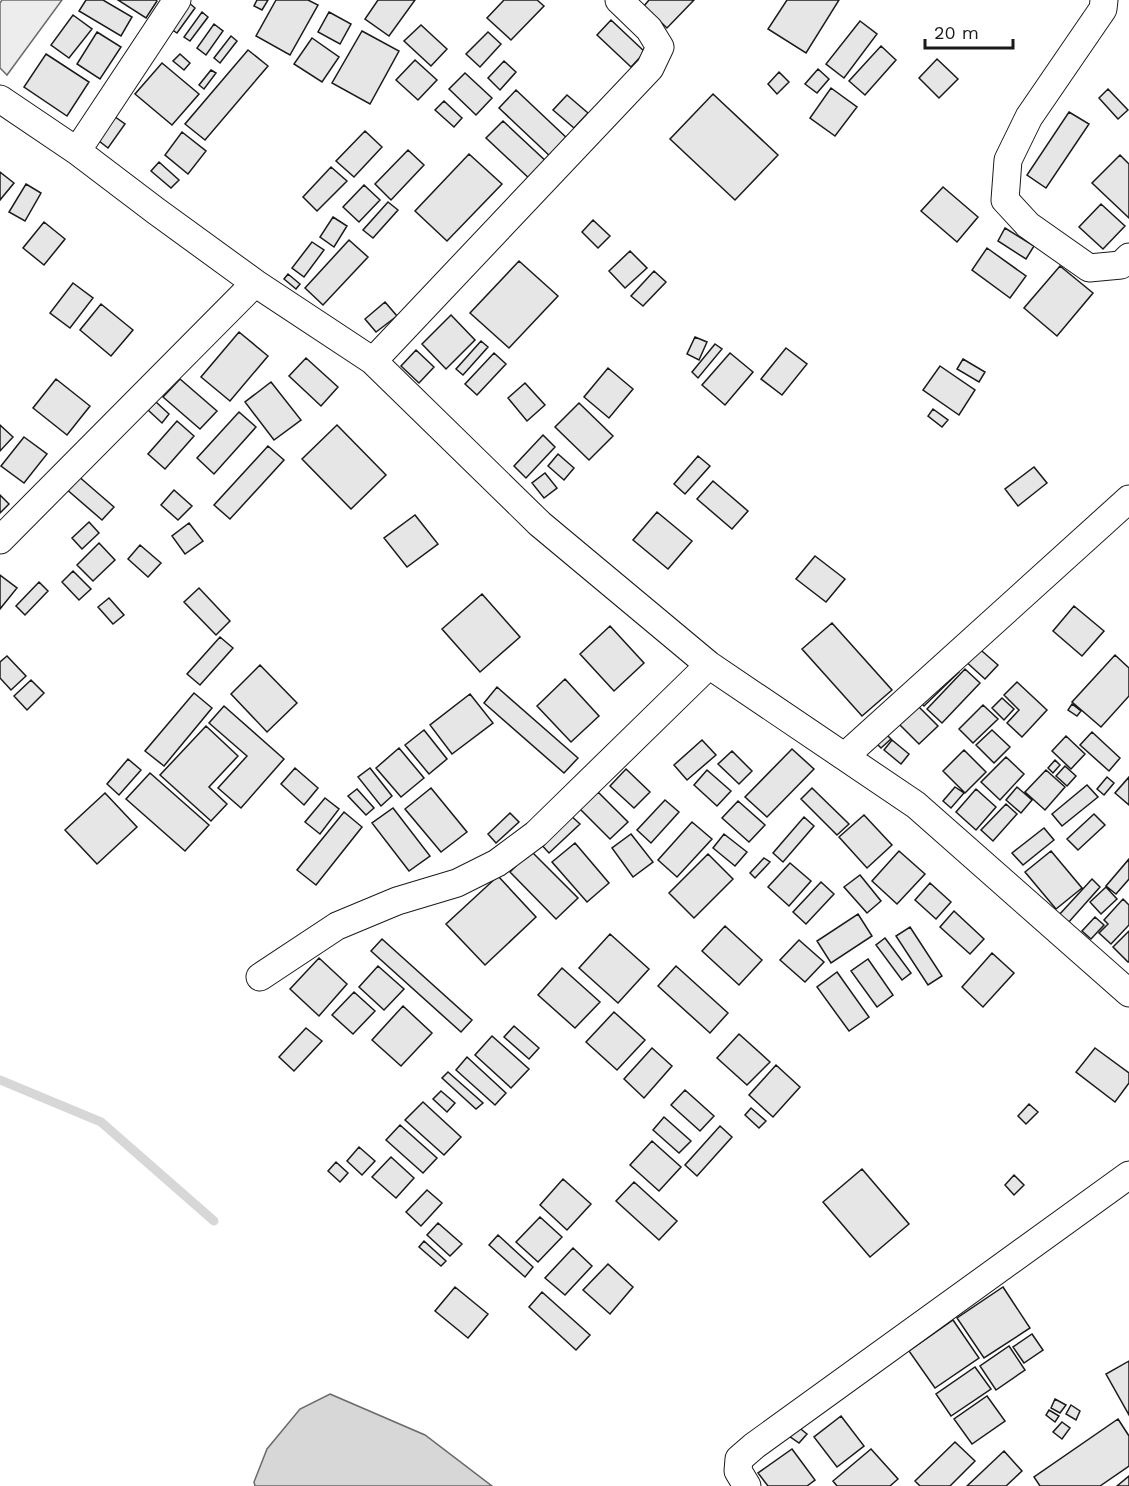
<svg xmlns="http://www.w3.org/2000/svg" width="1129" height="1486" font-family="'Work Sans',sans-serif">
<style>
.built{fill:#ededed;stroke:#6a6a6a;stroke-width:1.5}
.water{fill:#d7d7d7;stroke:#6a6a6a;stroke-width:1.5}
.lines{fill:none;stroke-linecap:round;stroke-linejoin:round}
.stream{stroke:#d7d7d7;stroke-width:9}
.building{fill:#e6e6e6;stroke:#1a1a1a;stroke-width:1.5}
.street-casing{stroke:#1a1a1a;stroke-width:29}
.street{stroke:#fff;stroke-width:27}
</style>
<rect width="100%" height="100%" fill="#fff"/>
<path class="built" d="M 2,0 L 62,0 L 7,75 L 0,68 L 0,3 Z"/>
<path class="water" d="M 330,1394 L 425,1435 L 492,1486 L 255,1486 L 254,1482 L 267,1449 L 300,1409 Z"/>
<g class="lines">
<path class="stream" d="M 0,1080 L 101,1122 L 214,1221"/>
</g>
<path class="building" d="M 86,0 L 103,0 L 132,17 L 121,36 L 79,11 Z
M 118,0 L 156,0 L 157,1 L 146,18 Z
M 257,0 L 268,0 L 262,10 L 254,6 Z
M 276,0 L 308,0 L 318,5 L 290,55 L 256,36 Z
M 378,0 L 415,0 L 389,36 L 365,19 Z
M 504,0 L 537,0 L 544,6 L 511,40 L 487,18 Z
M 649,0 L 694,0 L 667,28 L 644,6 Z
M 787,0 L 839,0 L 806,53 L 768,29 Z
M 187,1 L 195,8 L 177,33 L 168,27 Z
M 202,12 L 208,17 L 190,41 L 184,37 Z
M 329,12 L 351,24 L 340,44 L 318,32 Z
M 73,15 L 92,29 L 69,58 L 51,45 Z
M 611,20 L 645,52 L 631,67 L 597,35 Z
M 860,21 L 877,34 L 844,78 L 826,64 Z
M 214,24 L 223,31 L 206,55 L 197,48 Z
M 421,25 L 447,49 L 431,66 L 404,41 Z
M 362,31 L 399,51 L 370,104 L 332,83 Z
M 97,32 L 121,47 L 100,79 L 77,64 Z
M 488,32 L 501,44 L 480,67 L 466,54 Z
M 231,36 L 237,41 L 220,63 L 214,58 Z
M 312,38 L 339,57 L 322,82 L 294,64 Z
M 881,46 L 896,60 L 865,95 L 849,81 Z
M 248,50 L 268,66 L 205,140 L 185,124 Z
M 46,54 L 89,82 L 67,116 L 24,87 Z
M 180,54 L 190,63 L 184,70 L 173,61 Z
M 937,59 L 958,79 L 939,98 L 919,78 Z
M 415,60 L 437,80 L 418,100 L 396,80 Z
M 504,61 L 516,72 L 500,90 L 488,78 Z
M 162,63 L 199,94 L 172,125 L 135,94 Z
M 818,69 L 829,79 L 817,93 L 805,84 Z
M 211,70 L 216,73 L 204,89 L 199,85 Z
M 779,72 L 789,82 L 777,94 L 768,84 Z
M 465,73 L 492,98 L 476,115 L 449,89 Z
M 831,88 L 857,107 L 835,136 L 810,118 Z
M 1108,89 L 1128,110 L 1118,119 L 1099,98 Z
M 516,90 L 570,141 L 553,159 L 499,108 Z
M 713,94 L 778,155 L 735,200 L 670,139 Z
M 567,95 L 588,113 L 574,128 L 553,110 Z
M 444,101 L 462,118 L 454,127 L 435,110 Z
M 1069,112 L 1089,124 L 1046,188 L 1027,175 Z
M 111,114 L 125,124 L 108,148 L 94,137 Z
M 503,121 L 549,164 L 532,181 L 486,138 Z
M 365,131 L 382,147 L 354,177 L 336,161 Z
M 182,132 L 206,151 L 188,174 L 165,155 Z
M 408,150 L 424,165 L 391,200 L 375,184 Z
M 469,154 L 502,184 L 447,241 L 415,211 Z
M 1120,155 L 1129,164 L 1129,218 L 1092,183 Z
M 159,162 L 179,180 L 171,188 L 151,171 Z
M 331,167 L 347,181 L 317,211 L 303,197 Z
M 0,172 L 14,183 L 0,200 Z
M 26,184 L 41,193 L 25,221 L 9,212 Z
M 364,185 L 380,200 L 359,222 L 343,207 Z
M 943,187 L 978,217 L 957,242 L 921,211 Z
M 388,202 L 398,210 L 373,238 L 363,230 Z
M 1101,204 L 1125,226 L 1103,249 L 1079,227 Z
M 333,217 L 347,226 L 334,247 L 320,237 Z
M 593,220 L 610,236 L 598,248 L 582,232 Z
M 44,222 L 65,239 L 44,265 L 23,248 Z
M 1005,228 L 1034,246 L 1026,259 L 998,241 Z
M 349,240 L 368,257 L 323,305 L 305,288 Z
M 312,242 L 324,250 L 304,277 L 292,268 Z
M 987,248 L 1026,276 L 1010,298 L 972,270 Z
M 630,251 L 647,268 L 625,288 L 609,271 Z
M 519,261 L 558,296 L 509,348 L 470,313 Z
M 1060,266 L 1093,293 L 1057,336 L 1024,308 Z
M 654,271 L 666,282 L 643,306 L 631,296 Z
M 288,274 L 300,284 L 296,289 L 284,279 Z
M 73,283 L 93,298 L 70,328 L 50,313 Z
M 385,302 L 397,316 L 376,332 L 365,319 Z
M 101,304 L 133,330 L 111,356 L 80,330 Z
M 451,315 L 475,340 L 446,369 L 422,344 Z
M 239,332 L 268,356 L 230,401 L 201,377 Z
M 695,337 L 707,342 L 699,360 L 687,354 Z
M 481,341 L 488,347 L 463,375 L 456,369 Z
M 715,344 L 722,349 L 698,378 L 692,372 Z
M 786,348 L 807,364 L 782,395 L 761,379 Z
M 416,350 L 434,367 L 419,383 L 401,366 Z
M 494,353 L 506,364 L 477,395 L 465,384 Z
M 730,353 L 753,372 L 725,405 L 702,385 Z
M 306,358 L 338,387 L 321,406 L 289,376 Z
M 963,359 L 985,372 L 979,382 L 957,369 Z
M 940,366 L 975,390 L 959,415 L 923,390 Z
M 608,368 L 633,389 L 609,418 L 584,397 Z
M 56,379 L 90,406 L 67,435 L 33,408 Z
M 180,379 L 217,411 L 200,429 L 163,397 Z
M 271,382 L 301,420 L 274,440 L 245,402 Z
M 525,383 L 545,405 L 527,421 L 508,398 Z
M 156,402 L 169,414 L 162,423 L 148,410 Z
M 579,403 L 613,436 L 589,460 L 555,427 Z
M 933,409 L 948,420 L 942,427 L 928,416 Z
M 239,412 L 256,427 L 214,474 L 197,458 Z
M 177,421 L 194,436 L 165,469 L 148,454 Z
M 0,425 L 13,437 L 0,451 Z
M 337,425 L 386,475 L 351,509 L 302,459 Z
M 543,435 L 555,447 L 526,478 L 514,466 Z
M 24,437 L 47,454 L 24,483 L 1,466 Z
M 268,446 L 284,460 L 230,519 L 214,505 Z
M 558,454 L 574,468 L 564,480 L 548,466 Z
M 698,456 L 710,466 L 685,494 L 674,484 Z
M 1034,467 L 1047,483 L 1018,506 L 1005,489 Z
M 545,473 L 557,488 L 544,498 L 532,483 Z
M 77,475 L 114,507 L 102,520 L 65,488 Z
M 713,481 L 748,511 L 732,529 L 697,499 Z
M 174,490 L 192,506 L 178,520 L 161,505 Z
M 0,495 L 9,504 L 0,513 Z
M 657,512 L 692,541 L 668,569 L 633,540 Z
M 415,515 L 438,544 L 407,567 L 384,538 Z
M 89,522 L 99,533 L 82,549 L 72,538 Z
M 189,523 L 203,541 L 185,554 L 172,536 Z
M 99,543 L 115,560 L 93,581 L 77,565 Z
M 140,545 L 161,563 L 148,577 L 128,559 Z
M 815,556 L 845,579 L 826,602 L 796,579 Z
M 73,571 L 91,589 L 79,600 L 62,582 Z
M 0,575 L 17,588 L 0,609 Z
M 39,582 L 48,591 L 25,615 L 16,606 Z
M 199,588 L 230,621 L 216,635 L 184,602 Z
M 482,594 L 520,637 L 480,672 L 442,629 Z
M 109,598 L 124,615 L 113,624 L 98,607 Z
M 1074,606 L 1104,631 L 1082,656 L 1053,631 Z
M 832,623 L 892,690 L 862,716 L 802,649 Z
M 610,626 L 644,663 L 614,691 L 580,654 Z
M 220,637 L 233,648 L 200,685 L 187,674 Z
M 975,645 L 998,665 L 985,679 L 963,659 Z
M 1115,655 L 1129,668 L 1129,696 L 1101,727 L 1072,702 Z
M 7,656 L 26,676 L 11,690 L 0,678 L 0,662 Z
M 260,665 L 297,703 L 267,732 L 231,694 Z
M 952,665 L 959,672 L 924,706 L 917,699 Z
M 965,669 L 980,683 L 942,723 L 927,709 Z
M 565,679 L 599,716 L 571,742 L 537,706 Z
M 31,680 L 44,693 L 27,710 L 14,696 Z
M 1017,682 L 1047,710 L 1022,737 L 1007,723 L 1019,710 L 1004,695 Z
M 497,687 L 578,758 L 564,773 L 484,703 Z
M 194,693 L 212,708 L 164,766 L 145,751 Z
M 470,694 L 493,723 L 452,754 L 430,725 Z
M 1002,698 L 1014,709 L 1004,720 L 992,708 Z
M 1072,704 L 1081,711 L 1077,716 L 1068,710 Z
M 917,705 L 938,726 L 919,744 L 898,723 Z
M 983,705 L 998,719 L 973,743 L 959,729 Z
M 224,706 L 284,759 L 241,808 L 218,788 L 247,756 L 209,723 Z
M 206,726 L 238,756 L 209,787 L 227,804 L 211,821 L 160,775 Z
M 424,730 L 447,759 L 429,774 L 405,745 Z
M 992,730 L 1010,747 L 994,763 L 976,745 Z
M 1092,732 L 1120,758 L 1109,771 L 1080,745 Z
M 885,733 L 891,739 L 881,748 L 875,742 Z
M 1066,736 L 1085,754 L 1071,769 L 1052,751 Z
M 702,740 L 716,755 L 687,780 L 674,765 Z
M 892,740 L 909,754 L 901,764 L 884,750 Z
M 399,748 L 424,778 L 401,797 L 376,768 Z
M 792,749 L 814,769 L 767,817 L 745,797 Z
M 964,750 L 986,772 L 965,793 L 943,771 Z
M 732,751 L 752,771 L 739,784 L 718,764 Z
M 1006,757 L 1024,774 L 1000,800 L 981,782 Z
M 128,759 L 141,770 L 119,795 L 107,784 Z
M 1055,760 L 1060,765 L 1053,773 L 1048,768 Z
M 1065,766 L 1076,776 L 1067,786 L 1056,776 Z
M 295,768 L 318,788 L 304,805 L 281,784 Z
M 370,768 L 392,796 L 381,806 L 358,777 Z
M 626,769 L 650,792 L 634,808 L 610,786 Z
M 707,770 L 731,791 L 717,806 L 694,785 Z
M 1046,770 L 1065,787 L 1045,810 L 1025,792 Z
M 150,773 L 209,825 L 185,851 L 126,799 Z
M 1107,777 L 1114,783 L 1104,795 L 1097,789 Z
M 1129,777 L 1129,805 L 1115,793 Z
M 1087,785 L 1098,797 L 1062,826 L 1052,814 Z
M 955,787 L 964,793 L 951,808 L 943,801 Z
M 1017,787 L 1032,800 L 1021,813 L 1006,800 Z
M 431,788 L 467,832 L 441,852 L 405,809 Z
M 812,788 L 849,824 L 837,835 L 801,799 Z
M 357,789 L 374,808 L 366,815 L 348,796 Z
M 976,789 L 996,807 L 976,830 L 956,812 Z
M 598,792 L 628,822 L 610,839 L 580,809 Z
M 105,793 L 137,827 L 97,864 L 65,830 Z
M 325,798 L 339,809 L 320,834 L 305,822 Z
M 665,800 L 679,812 L 651,843 L 637,830 Z
M 738,801 L 765,825 L 749,842 L 722,818 Z
M 1006,804 L 1017,814 L 993,841 L 981,830 Z
M 393,808 L 430,856 L 409,871 L 372,823 Z
M 344,812 L 362,827 L 316,885 L 297,870 Z
M 510,813 L 519,822 L 496,843 L 488,834 Z
M 569,814 L 580,824 L 549,853 L 539,842 Z
M 1094,814 L 1105,825 L 1078,850 L 1067,839 Z
M 864,815 L 892,845 L 867,868 L 839,837 Z
M 804,817 L 814,826 L 783,862 L 773,853 Z
M 692,822 L 712,839 L 677,877 L 658,860 Z
M 1044,828 L 1054,840 L 1023,865 L 1012,853 Z
M 631,834 L 653,862 L 633,877 L 612,848 Z
M 724,834 L 747,852 L 735,866 L 713,848 Z
M 575,843 L 609,883 L 587,902 L 552,862 Z
M 531,851 L 578,898 L 556,919 L 510,872 Z
M 899,851 L 925,874 L 897,904 L 872,881 Z
M 1051,851 L 1082,888 L 1056,909 L 1025,872 Z
M 708,854 L 733,879 L 694,918 L 669,893 Z
M 764,858 L 770,862 L 755,878 L 750,873 Z
M 1129,859 L 1129,879 L 1116,894 L 1106,886 Z
M 790,863 L 811,881 L 789,906 L 768,887 Z
M 860,875 L 881,901 L 867,913 L 844,887 Z
M 498,876 L 536,917 L 485,965 L 446,924 Z
M 1092,879 L 1100,887 L 1068,923 L 1059,915 Z
M 821,882 L 834,894 L 806,924 L 793,912 Z
M 930,883 L 951,902 L 936,919 L 915,900 Z
M 1106,887 L 1117,899 L 1101,914 L 1090,902 Z
M 1123,899 L 1129,905 L 1129,925 L 1111,944 L 1099,933 L 1108,924 L 1104,920 Z
M 954,911 L 984,939 L 970,954 L 940,927 Z
M 858,914 L 872,936 L 831,963 L 817,941 Z
M 1095,917 L 1104,925 L 1091,939 L 1082,931 Z
M 725,926 L 762,960 L 739,985 L 702,951 Z
M 910,927 L 942,976 L 928,985 L 896,936 Z
M 1129,931 L 1129,962 L 1128,962 L 1113,947 Z
M 610,934 L 649,969 L 618,1003 L 579,968 Z
M 885,938 L 911,973 L 902,980 L 876,945 Z
M 382,939 L 472,1020 L 461,1032 L 371,951 Z
M 799,940 L 824,962 L 805,982 L 780,960 Z
M 992,953 L 1014,973 L 983,1007 L 962,987 Z
M 319,958 L 347,984 L 319,1016 L 290,989 Z
M 868,959 L 893,995 L 877,1007 L 851,971 Z
M 378,966 L 404,989 L 384,1010 L 359,987 Z
M 676,966 L 728,1013 L 710,1033 L 658,986 Z
M 562,968 L 600,1002 L 575,1028 L 538,995 Z
M 837,972 L 869,1017 L 849,1031 L 817,987 Z
M 354,992 L 375,1011 L 353,1034 L 332,1015 Z
M 403,1006 L 432,1033 L 401,1066 L 372,1040 Z
M 614,1012 L 645,1040 L 617,1070 L 586,1042 Z
M 514,1026 L 539,1048 L 529,1059 L 504,1037 Z
M 306,1028 L 322,1041 L 294,1071 L 279,1057 Z
M 739,1034 L 770,1062 L 747,1085 L 717,1058 Z
M 492,1036 L 529,1069 L 511,1088 L 475,1055 Z
M 652,1048 L 672,1066 L 644,1098 L 624,1079 Z
M 1095,1048 L 1129,1073 L 1129,1083 L 1115,1102 L 1076,1072 Z
M 467,1057 L 506,1093 L 495,1105 L 456,1070 Z
M 776,1065 L 800,1087 L 773,1117 L 749,1095 Z
M 448,1072 L 483,1103 L 476,1109 L 442,1078 Z
M 685,1090 L 714,1116 L 700,1131 L 671,1105 Z
M 441,1091 L 455,1103 L 447,1112 L 433,1099 Z
M 423,1102 L 461,1137 L 444,1155 L 405,1120 Z
M 1029,1104 L 1038,1112 L 1026,1124 L 1018,1116 Z
M 751,1108 L 766,1121 L 759,1128 L 745,1115 Z
M 664,1117 L 691,1141 L 679,1153 L 653,1130 Z
M 400,1125 L 437,1158 L 423,1173 L 386,1140 Z
M 720,1126 L 732,1137 L 697,1176 L 685,1165 Z
M 652,1141 L 681,1167 L 659,1191 L 630,1165 Z
M 359,1147 L 375,1161 L 362,1175 L 347,1161 Z
M 391,1157 L 414,1178 L 396,1198 L 372,1177 Z
M 336,1162 L 348,1173 L 340,1182 L 328,1171 Z
M 862,1169 L 909,1224 L 870,1257 L 823,1202 Z
M 1014,1175 L 1024,1185 L 1014,1195 L 1005,1185 Z
M 563,1179 L 591,1204 L 567,1230 L 540,1205 Z
M 634,1182 L 677,1221 L 659,1240 L 616,1201 Z
M 427,1190 L 442,1203 L 421,1226 L 406,1212 Z
M 540,1217 L 562,1237 L 538,1262 L 516,1242 Z
M 438,1223 L 462,1244 L 450,1256 L 427,1235 Z
M 498,1235 L 533,1267 L 525,1277 L 489,1245 Z
M 424,1241 L 446,1261 L 441,1266 L 419,1247 Z
M 573,1248 L 592,1266 L 565,1295 L 545,1278 Z
M 608,1264 L 633,1287 L 610,1314 L 583,1290 Z
M 455,1287 L 488,1314 L 468,1338 L 435,1311 Z
M 1003,1287 L 1030,1328 L 984,1358 L 957,1318 Z
M 542,1292 L 590,1335 L 576,1350 L 529,1307 Z
M 953,1320 L 979,1358 L 935,1388 L 909,1351 Z
M 1032,1334 L 1043,1350 L 1024,1363 L 1013,1347 Z
M 1009,1346 L 1025,1370 L 996,1390 L 980,1366 Z
M 1129,1361 L 1129,1415 L 1106,1374 Z
M 975,1367 L 991,1389 L 951,1416 L 936,1394 Z
M 987,1396 L 1005,1421 L 972,1444 L 954,1419 Z
M 1055,1399 L 1066,1405 L 1060,1413 L 1051,1408 Z
M 1071,1405 L 1080,1411 L 1076,1420 L 1066,1414 Z
M 1049,1410 L 1059,1416 L 1055,1422 L 1046,1415 Z
M 841,1416 L 864,1446 L 837,1467 L 814,1437 Z
M 1118,1419 L 1129,1436 L 1129,1466 L 1100,1486 L 1040,1486 L 1034,1477 Z
M 1062,1422 L 1070,1428 L 1062,1439 L 1053,1432 Z
M 797,1426 L 807,1434 L 799,1443 L 789,1436 Z
M 955,1442 L 975,1461 L 950,1486 L 920,1486 L 915,1481 Z
M 792,1449 L 815,1480 L 807,1486 L 768,1486 L 758,1473 Z
M 871,1449 L 898,1479 L 890,1486 L 837,1486 L 833,1481 Z
M 1004,1451 L 1022,1471 L 1006,1486 L 967,1486 Z
M 1129,1476 L 1129,1486 L 1117,1486 Z"/>
<g class="lines">
<defs>
<path id="street" d="M 1104,0 L 1103,9 L 1029,117 L 1008,160 L 1005,200 L 1028,225 L 1089,268 L 1121,265 L 1129,257
M 0,99 L 77,151 L 156,211 L 255,283 L 373,361 L 540,524 L 709,665 L 916,805 L 1129,993
M 77,151 L 177,0
M 373,361 L 650,68 L 660,47 L 649,29 L 619,0
M 0,540 L 255,283
M 845,756 L 1129,499
M 260,977 L 337,926 L 397,901 L 457,883 L 497,863 L 536,834 L 709,665
M 747,1486 L 738,1471 L 739,1459 L 754,1446 L 1129,1175"/>
</defs>
<use href="#street" class="street-casing"/>
<use href="#street" class="street"/>
</g>
<path d="M925 39v9h88v-9" fill="none" stroke="#1a1a1a" stroke-width="3"/>
<text x="934" y="39" font-size="18" fill="#1a1a1a" stroke="#ffffff" stroke-width="4.5" paint-order="stroke">20 m</text>
</svg>
